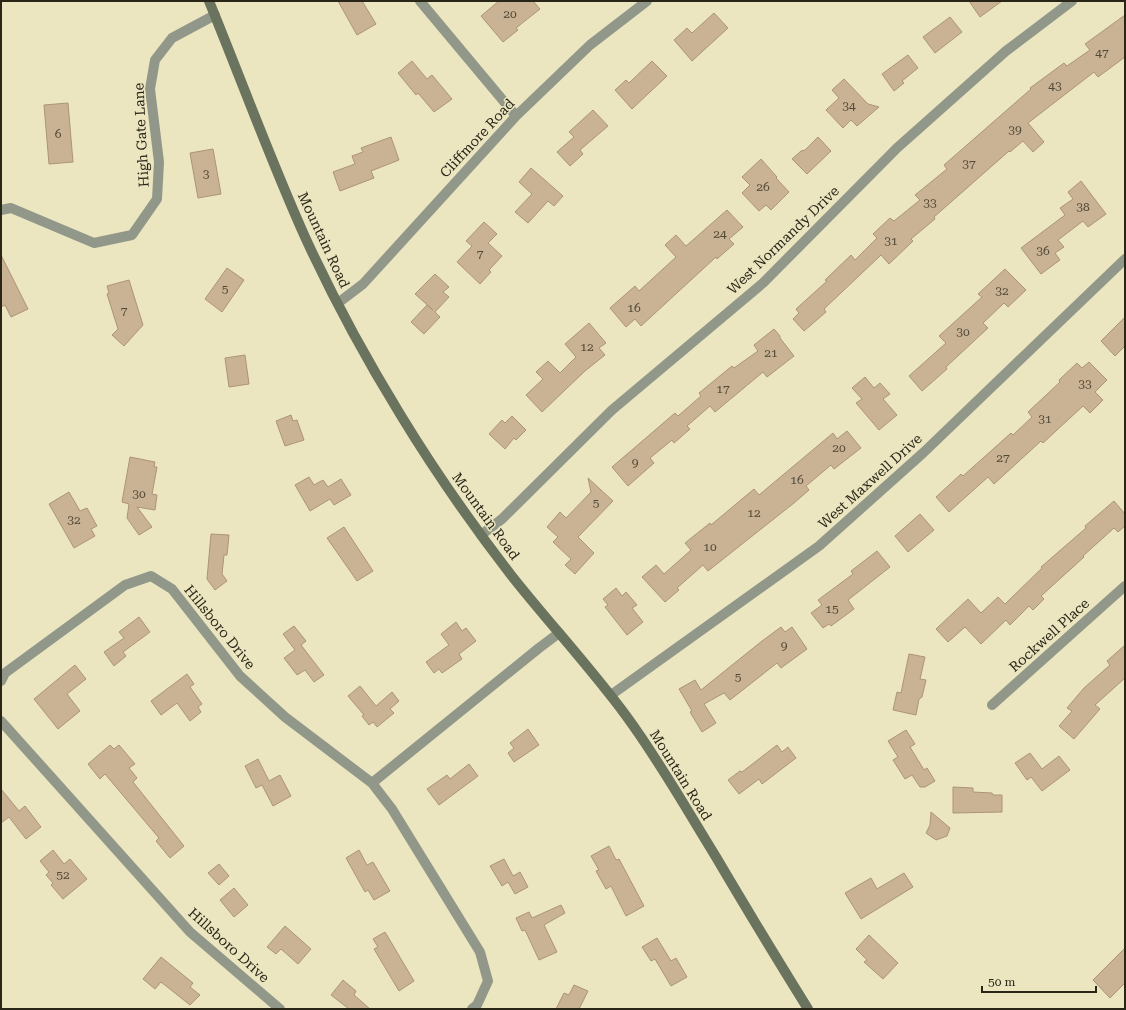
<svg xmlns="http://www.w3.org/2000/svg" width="1126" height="1010" font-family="'Roboto Serif',serif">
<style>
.building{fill:#cab294;stroke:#ac9577}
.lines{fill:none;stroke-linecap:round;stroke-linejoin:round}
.street{stroke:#919889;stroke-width:10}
.secondary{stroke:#6a735e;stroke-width:10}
.labels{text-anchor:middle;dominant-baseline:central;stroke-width:3;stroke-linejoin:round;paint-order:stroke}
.number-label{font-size:12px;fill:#514937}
.street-label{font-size:14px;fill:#292618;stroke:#ebe5c0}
</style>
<rect width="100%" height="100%" fill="#ebe5c0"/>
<path class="building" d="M 338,1 L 362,1 L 376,24 L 357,35 Z
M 499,1 L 533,1 L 540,9 L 516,28 L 518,30 L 503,42 L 481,16 Z
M 969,1 L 1002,1 L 980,17 Z
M 714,13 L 728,28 L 692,61 L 674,40 L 687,28 L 692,33 Z
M 1125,15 L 1125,57 L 1098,77 L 1094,72 L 1028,123 L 1044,142 L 1033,152 L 1023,141 L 1010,152 L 1009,151 L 934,217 L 935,219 L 911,239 L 913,241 L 889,264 L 881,255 L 824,309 L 826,312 L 804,331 L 793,319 L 799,313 L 796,309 L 827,281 L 825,280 L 851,255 L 855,260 L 877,238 L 873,234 L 890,218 L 894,221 L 920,200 L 915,195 L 947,169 L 944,165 L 1031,89 L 1030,88 L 1064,63 L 1067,66 L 1090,50 L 1085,44 Z
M 950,17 L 962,32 L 935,53 L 923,37 Z
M 908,55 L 918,68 L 902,81 L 904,83 L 894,91 L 882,74 Z
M 412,61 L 427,79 L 432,75 L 452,99 L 434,112 L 418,93 L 416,95 L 398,73 Z
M 652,61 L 667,76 L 632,109 L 615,90 L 626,80 L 629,83 Z
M 844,79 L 868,104 L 879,107 L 857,126 L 851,120 L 843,128 L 826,110 L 839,98 L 832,90 Z
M 68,103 L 73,162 L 49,164 L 44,105 Z
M 593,110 L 608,126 L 580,150 L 583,154 L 570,166 L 557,152 L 574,137 L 569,132 Z
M 391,137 L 399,160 L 371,171 L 374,178 L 340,191 L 333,172 L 355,164 L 352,156 L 363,152 L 361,148 Z
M 818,137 L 831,151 L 807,174 L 792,159 L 801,151 L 805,150 Z
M 213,149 L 221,194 L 198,198 L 190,153 Z
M 761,159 L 777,177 L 776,178 L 789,192 L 771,210 L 766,205 L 759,211 L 742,193 L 750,185 L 742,177 Z
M 531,168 L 563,196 L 554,206 L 548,201 L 528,223 L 515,212 L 532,194 L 519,182 Z
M 1081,181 L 1106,214 L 1088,227 L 1083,221 L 1058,240 L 1064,247 L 1055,253 L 1060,260 L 1041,274 L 1021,248 L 1065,215 L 1060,208 L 1073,199 L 1068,192 Z
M 727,210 L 743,227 L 729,239 L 734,244 L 717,259 L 716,257 L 641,326 L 635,319 L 626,327 L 610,308 L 635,286 L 639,291 L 676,257 L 665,245 L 676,235 L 686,246 Z
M 484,222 L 497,234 L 488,243 L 502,256 L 489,270 L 491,272 L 480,284 L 457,262 L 472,246 L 466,241 Z
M 1,255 L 28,309 L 11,317 L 5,305 L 1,307 Z
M 227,268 L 244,280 L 222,312 L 205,299 Z
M 1005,269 L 1026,290 L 1008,307 L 1004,303 L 983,323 L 988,328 L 946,367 L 947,369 L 922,391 L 909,376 L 946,343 L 939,336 L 982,297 L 978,294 Z
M 435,274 L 449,287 L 443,292 L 449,297 L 435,312 L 440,317 L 424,334 L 411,322 L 427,305 L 433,310 L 415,294 Z
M 129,280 L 143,325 L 124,346 L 112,335 L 118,329 L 107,294 L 109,293 L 107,286 Z
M 1125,317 L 1125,346 L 1115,356 L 1101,341 Z
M 589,323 L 606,343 L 599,348 L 605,355 L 585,371 L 542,412 L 526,395 L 543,379 L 536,372 L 548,361 L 560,373 L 576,357 L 565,344 Z
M 774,329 L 780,336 L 780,338 L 794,356 L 767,377 L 763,372 L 715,412 L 710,406 L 687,426 L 690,429 L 674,443 L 672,440 L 650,458 L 654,463 L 628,486 L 612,467 L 675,413 L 678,416 L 701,396 L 699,393 L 732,366 L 734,368 L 758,351 L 754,345 Z
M 245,355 L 249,384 L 229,387 L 225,358 Z
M 1089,362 L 1107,380 L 1095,392 L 1103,400 L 1090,413 L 1083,406 L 1043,443 L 1041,441 L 994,484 L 988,477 L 949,512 L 936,497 L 961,474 L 963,476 L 1011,433 L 1013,435 L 1032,417 L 1028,412 L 1060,382 L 1059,380 L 1077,363 L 1082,368 Z
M 865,377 L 874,388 L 880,383 L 890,394 L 883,399 L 897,415 L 879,430 L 856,403 L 862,399 L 852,388 Z
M 291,415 L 293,421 L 297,420 L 304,440 L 285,446 L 276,421 Z
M 512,416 L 526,430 L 516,440 L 514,438 L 505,449 L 489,434 L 502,420 L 505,423 Z
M 847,431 L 861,448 L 834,469 L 831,465 L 806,486 L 809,490 L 794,503 L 708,571 L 703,565 L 677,588 L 679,590 L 665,602 L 642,577 L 656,565 L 664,574 L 691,550 L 685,543 L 710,523 L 711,525 L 754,489 L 759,495 L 833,433 L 837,439 Z
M 130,457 L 155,462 L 154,467 L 157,467 L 152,494 L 157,495 L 155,510 L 137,507 L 152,527 L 139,535 L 127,518 L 129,504 L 122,502 Z
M 309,477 L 314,485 L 323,480 L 328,487 L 341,479 L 351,495 L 334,505 L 330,499 L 310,511 L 295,485 Z
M 588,478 L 613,501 L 578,537 L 594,553 L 575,574 L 565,565 L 571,559 L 553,542 L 558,537 L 547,527 L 560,512 L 566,518 L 591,492 Z
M 69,492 L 80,511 L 87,508 L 97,526 L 91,529 L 95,536 L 74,548 L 49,504 Z
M 1114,501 L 1125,514 L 1125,526 L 1118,532 L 1114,528 L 1083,556 L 1084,557 L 1041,596 L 1044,599 L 1033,610 L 1029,606 L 1010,625 L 1006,620 L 981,644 L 965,627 L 948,642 L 936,629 L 968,599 L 981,613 L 998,597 L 1005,604 L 1042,568 L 1041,567 L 1086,528 L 1085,526 Z
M 920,514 L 934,530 L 908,552 L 895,536 Z
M 344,527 L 373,571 L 357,581 L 327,538 Z
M 211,534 L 229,535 L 227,555 L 224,555 L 222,574 L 227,581 L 215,590 L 207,579 Z
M 877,551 L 890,567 L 848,600 L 854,609 L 831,626 L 829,624 L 823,628 L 811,613 L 822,605 L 818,600 L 853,574 L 851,571 Z
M 616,588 L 622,596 L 626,592 L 637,605 L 632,608 L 643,622 L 627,635 L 605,607 L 608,605 L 603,599 Z
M 139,617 L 150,632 L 123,652 L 126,656 L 114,666 L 104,652 L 124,638 L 119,632 Z
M 456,622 L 462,631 L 466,628 L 476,641 L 459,654 L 462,659 L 442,673 L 439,669 L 434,673 L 426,662 L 449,645 L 441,634 Z
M 294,626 L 306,641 L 301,645 L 324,675 L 314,682 L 305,670 L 297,675 L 284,658 L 295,650 L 283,634 Z
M 781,627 L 785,632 L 792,627 L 807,649 L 781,668 L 777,663 L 730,700 L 724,693 L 704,704 L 716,723 L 702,732 L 690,712 L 692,711 L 679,689 L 695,680 L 701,690 L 762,641 Z
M 1125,645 L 1125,678 L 1095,705 L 1100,709 L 1074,739 L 1059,726 L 1072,711 L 1067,708 L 1084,688 L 1110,665 L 1107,661 Z
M 909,654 L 925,657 L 920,679 L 926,680 L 922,697 L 919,699 L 916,715 L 893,710 L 897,692 L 901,693 Z
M 75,665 L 86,679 L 67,694 L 80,711 L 58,729 L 34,699 Z
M 187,674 L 194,684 L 190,687 L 202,704 L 198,707 L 201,712 L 190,721 L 177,703 L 161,715 L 151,701 Z
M 360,686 L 376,706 L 392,692 L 399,701 L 390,709 L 394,713 L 377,727 L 373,722 L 369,725 L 362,716 L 364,715 L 348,696 Z
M 528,729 L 539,745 L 514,762 L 508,753 L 514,748 L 510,743 Z
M 906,730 L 915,744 L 910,747 L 924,770 L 927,768 L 935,781 L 925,787 L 920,787 L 912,775 L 905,779 L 893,760 L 898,757 L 888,741 Z
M 110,745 L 114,749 L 119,745 L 135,764 L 129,768 L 137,778 L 133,782 L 184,846 L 170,858 L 156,841 L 159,838 L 105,774 L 100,779 L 88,764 Z
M 777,745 L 782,752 L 788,747 L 796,758 L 762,784 L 759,779 L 739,794 L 728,780 L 740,771 L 742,772 Z
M 1030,753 L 1042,769 L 1059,756 L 1070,770 L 1042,791 L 1031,777 L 1027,780 L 1015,763 Z
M 258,759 L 269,781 L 280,775 L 291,796 L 273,806 L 262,785 L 256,788 L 245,766 Z
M 469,764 L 478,776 L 439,805 L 427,789 L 447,775 L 450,779 Z
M 953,787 L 973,788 L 973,792 L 992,793 L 993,795 L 1002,795 L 1002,812 L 953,813 Z
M 1,789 L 19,811 L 25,806 L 41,827 L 26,839 L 9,817 L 1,823 Z
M 931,812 L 950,828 L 947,836 L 936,840 L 926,833 L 930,825 Z
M 609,846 L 616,860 L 619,859 L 644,906 L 626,916 L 611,886 L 606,889 L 596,871 L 599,870 L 591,856 Z
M 53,850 L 64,864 L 70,859 L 87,879 L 63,899 L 51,885 L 53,883 L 46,875 L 49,872 L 40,861 Z
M 359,850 L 367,865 L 373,862 L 390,891 L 374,900 L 368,890 L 365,892 L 346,858 Z
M 504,859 L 513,876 L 520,872 L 528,887 L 515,894 L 508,882 L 502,886 L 490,866 Z
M 219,864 L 229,876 L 219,885 L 208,873 Z
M 904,873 L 913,887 L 861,919 L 845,893 L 871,878 L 877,889 Z
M 234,888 L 248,905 L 234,917 L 220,900 Z
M 561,905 L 565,913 L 544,925 L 557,952 L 539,960 L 525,930 L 522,931 L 516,918 L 529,912 L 532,918 Z
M 285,926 L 311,949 L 298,964 L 281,949 L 276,954 L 267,947 Z
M 385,932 L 414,981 L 399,991 L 374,949 L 378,947 L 373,939 Z
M 869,935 L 898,963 L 883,979 L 864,962 L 867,960 L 856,949 Z
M 657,938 L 671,961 L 676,958 L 687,977 L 671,986 L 655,959 L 651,961 L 642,947 Z
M 1125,948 L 1125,983 L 1110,998 L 1093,980 Z
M 161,957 L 193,983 L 190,987 L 200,995 L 190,1005 L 161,982 L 155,989 L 143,979 Z
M 343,980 L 356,991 L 354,995 L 370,1009 L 349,1009 L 331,995 Z
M 574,985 L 588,991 L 579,1009 L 556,1009 L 564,993 L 569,995 Z"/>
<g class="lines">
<path class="street" d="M 420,1 L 516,116
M 1,210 L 11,208 L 94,243 L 132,235 L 157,199 L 159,162 L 150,89 L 155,60 L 172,38 L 215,15
M 338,303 L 363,284 L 516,116 L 590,45 L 647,1
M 481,535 L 502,519 L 612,410 L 763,283 L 897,148 L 1006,51 L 1072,1
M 1,681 L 5,673 L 125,585 L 151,576 L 172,589 L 240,676 L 285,717 L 372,783 L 392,809 L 480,952 L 488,981 L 477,1005 L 472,1009
M 611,695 L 819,546 L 923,453 L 1125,259
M 992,705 L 1125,586
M 1,721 L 190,932 L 280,1009
M 372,783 L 539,648 L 559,633"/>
<path class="secondary" d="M 209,1 C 241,79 270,159 305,237 C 333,298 365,357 400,414 C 434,470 471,523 511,575 C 549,623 591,668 627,717 C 660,762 687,810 716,857 C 746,908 777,959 808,1009"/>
</g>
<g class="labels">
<g class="number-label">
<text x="510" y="14">20</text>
<text x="1102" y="53">47</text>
<text x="1055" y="86">43</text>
<text x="849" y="106">34</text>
<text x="1015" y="130">39</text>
<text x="58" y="134">6</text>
<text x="969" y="164">37</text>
<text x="206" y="174">3</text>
<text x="763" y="187">26</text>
<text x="930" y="203">33</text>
<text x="1083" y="207">38</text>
<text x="720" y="234">24</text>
<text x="891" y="241">31</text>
<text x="1043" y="251">36</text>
<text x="480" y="254">7</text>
<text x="225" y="289">5</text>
<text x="1002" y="291">32</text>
<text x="634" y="308">16</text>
<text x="124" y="311">7</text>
<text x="963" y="332">30</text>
<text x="587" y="347">12</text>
<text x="771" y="353">21</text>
<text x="1085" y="384">33</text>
<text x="723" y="389">17</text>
<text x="1045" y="419">31</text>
<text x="839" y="448">20</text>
<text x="1003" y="458">27</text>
<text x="635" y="463">9</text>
<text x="797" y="480">16</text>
<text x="139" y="494">30</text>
<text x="596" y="503">5</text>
<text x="754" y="513">12</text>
<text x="74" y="520">32</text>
<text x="710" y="547">10</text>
<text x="832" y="609">15</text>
<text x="784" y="646">9</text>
<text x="738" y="677">5</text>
<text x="63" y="875">52</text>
</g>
<g class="street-label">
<text transform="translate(141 135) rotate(-93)">High Gate Lane</text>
<text transform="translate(477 138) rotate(-47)">Cliffmore Road</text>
<text transform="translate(324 240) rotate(65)">Mountain Road</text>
<text transform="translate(783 240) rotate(-44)">West Normandy Drive</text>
<text transform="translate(870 481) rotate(-42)">West Maxwell Drive</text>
<text transform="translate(486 516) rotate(54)">Mountain Road</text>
<text transform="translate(220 627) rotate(51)">Hillsboro Drive</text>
<text transform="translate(1049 635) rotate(-42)">Rockwell Place</text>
<text transform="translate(681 775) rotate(58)">Mountain Road</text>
<text transform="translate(229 945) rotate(42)">Hillsboro Drive</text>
</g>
</g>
<rect width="1126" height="1010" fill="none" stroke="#292618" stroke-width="4"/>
<path d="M982 986v6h114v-6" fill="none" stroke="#292618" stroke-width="2"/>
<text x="988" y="986" font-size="12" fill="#292618" stroke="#ebe5c0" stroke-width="3" paint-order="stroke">50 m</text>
</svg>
